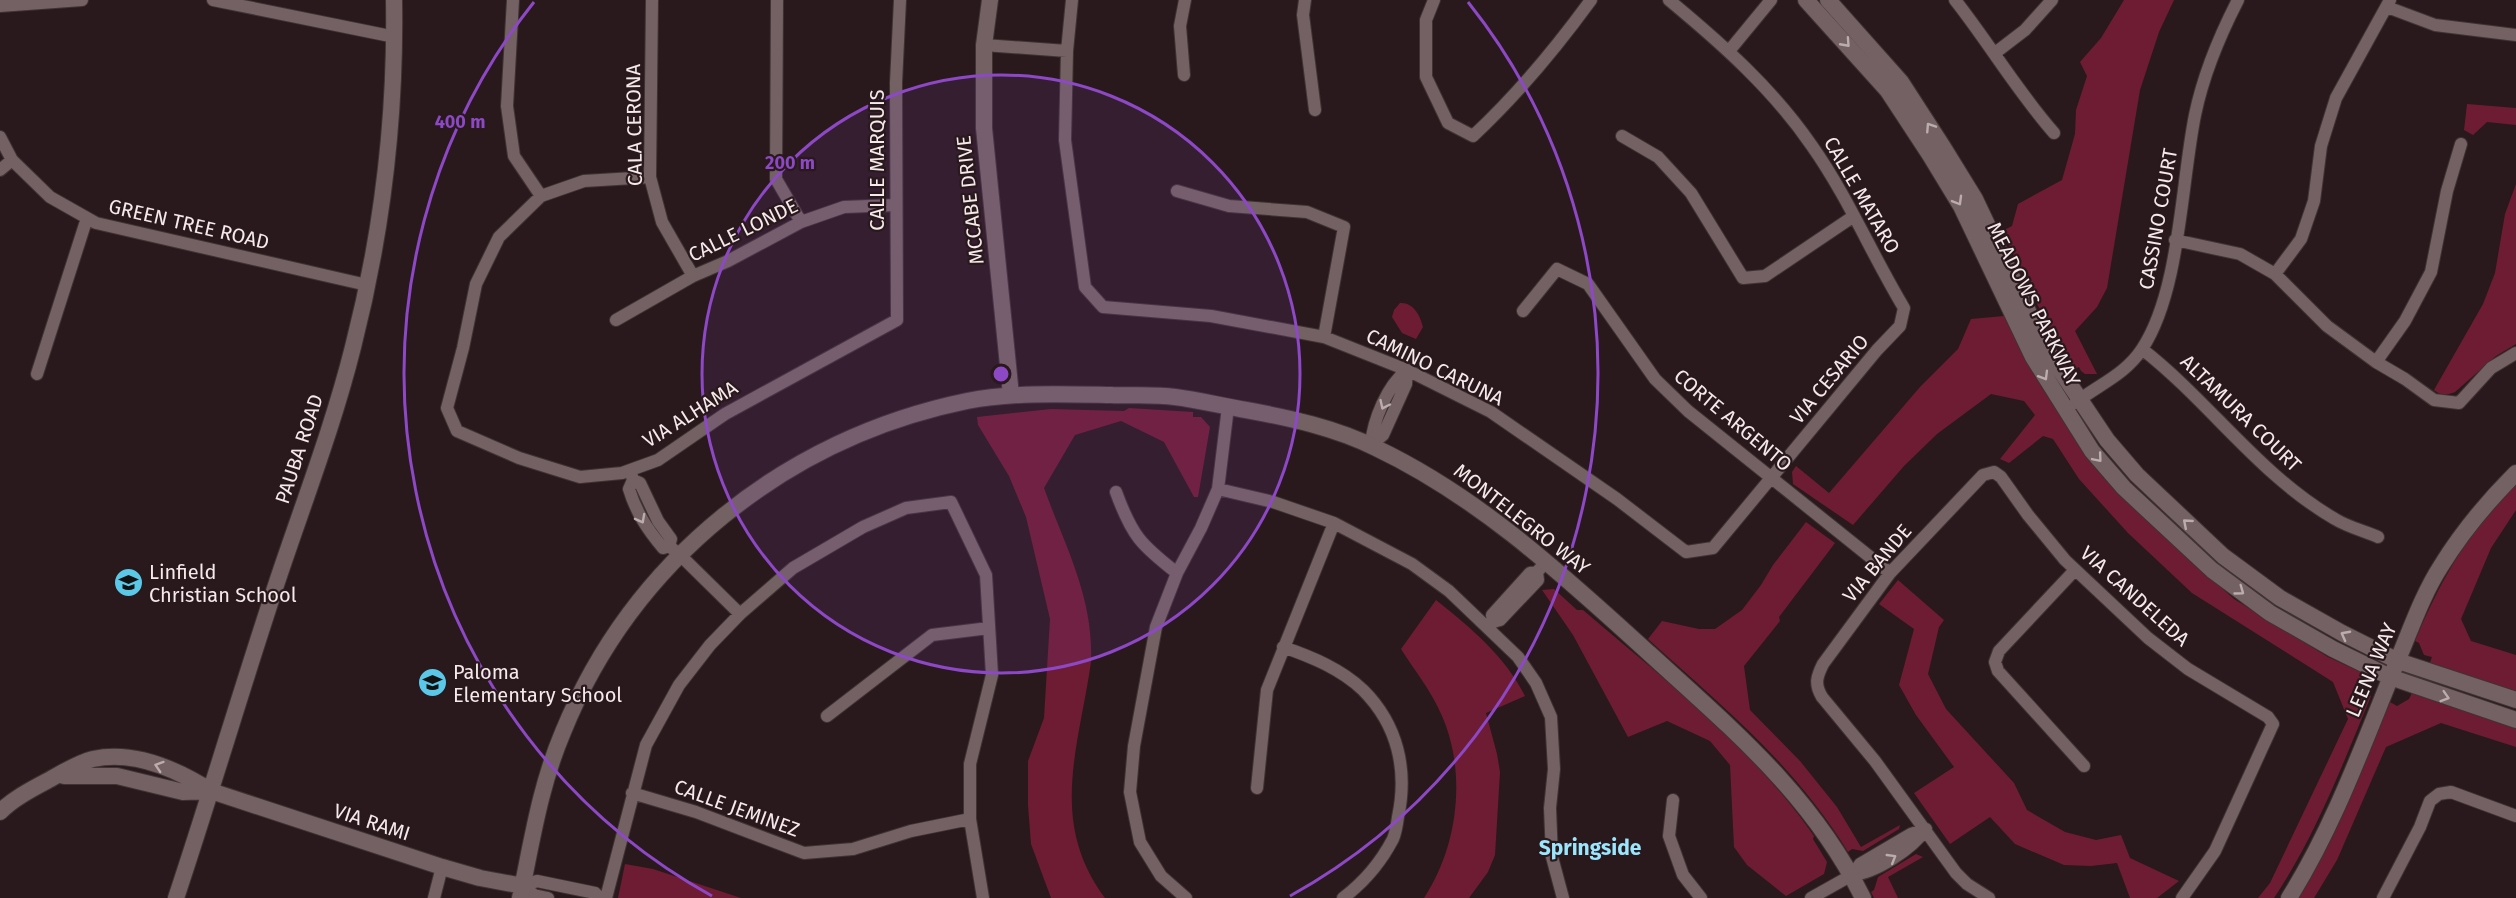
<svg xmlns="http://www.w3.org/2000/svg" width="2516" height="898" font-family="'Fira Sans',sans-serif">
<style>
.green{fill:#6e1c33}
.lines{fill:none;stroke-linecap:round;stroke-linejoin:round}
.street-casing{stroke:#3f3334;stroke-width:14}
.secondary-casing{stroke:#3f3334;stroke-width:18}
.street{stroke:#746164;stroke-width:12}
.secondary{stroke:#746164;stroke-width:16}
.oneway{stroke:#bbacae}
.ring{fill:none;stroke:#8d48c6;stroke-width:3}
.labels{text-anchor:middle;dominant-baseline:central;stroke-width:4.5;stroke-linejoin:round;paint-order:stroke}
.street-label{font-size:20px;fill:#f5eaeb;stroke:#29191c}
.poi-label{font-size:20px;fill:#f5eaeb;stroke:#29191c;text-anchor:start}
.neighbourhood-label{font-size:21px;font-weight:bold;fill:#9be6fd;stroke:#29191c}
.centre{fill:#8d48c6;stroke:#29191c;stroke-width:3}
.ring-label{font-size:18px;text-anchor:middle;font-weight:bold;fill:#8d48c6;stroke:#29191c;stroke-width:4.5;stroke-linejoin:round;paint-order:stroke}
</style>
<rect width="100%" height="100%" fill="#29191c"/>
<path class="green" d="M 2124,0 L 2174,0 L 2159,32 L 2140,90 L 2107,288 L 2097,307 L 2075,331 L 2097,374 L 2085,374 L 2081,371 L 2079,367 L 2073,370 L 2042,314 L 2002,231 L 2012,226 L 2018,204 L 2062,180 L 2075,134 L 2076,110 L 2087,76 L 2080,62 L 2101,38 Z
M 2467,104 L 2516,108 L 2516,125 L 2487,122 L 2473,135 L 2464,130 Z
M 2516,184 L 2516,344 L 2496,356 L 2455,392 C 2447,395 2441,396 2434,390 L 2483,304 L 2495,273 L 2505,214 Z
M 1400,303 C 1413,302 1420,315 1423,327 L 1416,339 L 1402,333 L 1392,317 L 1394,310 Z
M 2004,316 L 2042,388 L 2063,418 L 2146,520 L 2234,599 L 2328,657 L 2363,673 L 2357,684 L 2363,692 L 2371,696 C 2342,766 2316,835 2274,898 L 2258,898 L 2270,883 L 2348,719 L 2333,682 L 2192,593 L 2128,533 L 2079,479 L 2053,439 L 2043,436 L 2009,463 L 2000,459 L 2035,415 L 2024,401 L 1991,394 L 1937,434 L 1904,466 L 1853,525 L 1793,484 L 1792,472 L 1796,466 L 1829,493 L 1920,387 L 1958,349 L 1971,319 Z
M 1129,408 L 1193,412 L 1193,417 L 1201,417 L 1210,427 L 1198,497 L 1194,497 L 1164,442 L 1121,421 L 1075,435 L 1044,488 C 1065,546 1094,598 1091,662 C 1079,747 1048,821 1105,898 L 1051,898 L 1031,844 L 1028,805 L 1028,761 L 1044,718 L 1050,619 L 1026,517 L 1009,476 L 978,425 L 977,417 L 1051,409 L 1124,411 Z
M 2516,485 L 2516,510 L 2491,548 L 2461,619 L 2471,641 L 2516,655 L 2516,692 L 2429,665 L 2432,657 L 2424,655 L 2419,643 L 2415,641 C 2439,583 2469,529 2516,485 Z
M 1806,522 L 1835,543 L 1779,617 L 1780,621 L 1744,666 L 1750,710 L 1800,761 L 1837,807 L 1861,847 L 1900,825 L 1899,829 L 1863,851 L 1852,849 L 1848,852 C 1794,764 1723,707 1648,639 L 1662,621 L 1699,629 L 1715,629 L 1742,610 L 1761,585 L 1773,565 Z
M 1898,580 L 1944,620 L 1939,627 L 1928,674 L 1946,709 L 2014,783 L 2027,810 L 2065,832 L 2096,840 L 2121,835 L 2130,858 L 2179,881 L 2157,898 L 2130,898 L 2117,863 L 2091,866 L 2064,865 L 2015,844 L 1990,817 L 1950,844 L 1914,793 L 1954,767 L 1916,715 L 1899,685 L 1914,629 L 1879,604 Z
M 1554,589 L 1577,610 L 1583,610 C 1664,679 1753,748 1814,836 L 1813,839 L 1827,862 L 1824,874 L 1786,896 L 1747,865 L 1734,847 L 1730,765 L 1710,741 L 1667,721 L 1628,737 L 1573,635 L 1542,590 Z
M 1436,600 C 1471,628 1505,656 1525,696 L 1486,713 L 1497,754 L 1500,772 L 1495,855 L 1488,872 L 1469,898 L 1424,898 C 1458,847 1467,773 1442,716 C 1432,692 1415,671 1401,649 Z
M 2412,693 L 2516,725 L 2516,747 L 2441,723 L 2386,747 L 2337,860 L 2314,898 L 2297,898 L 2390,702 L 2397,706 L 2409,699 Z
M 1916,854 L 1923,857 L 1888,877 L 1898,898 L 1874,898 L 1871,892 L 1874,890 L 1878,877 Z
M 625,864 L 653,869 L 741,898 L 618,898 Z"/>
<g class="lines">
<defs>
<path id="street" d="M 213,0 L 395,37
M 513,0 L 507,106 L 514,156 L 541,196
M 652,0 L 650,177 L 662,222 L 693,276
M 777,0 L 776,179 L 801,222
M 1072,0 L 1067,51 L 1065,140 L 1085,287 L 1103,307 L 1211,316 L 1324,337 L 1407,370 L 1491,412 L 1617,499 L 1686,552 L 1713,548 L 1877,350 L 1900,326 L 1904,308 C 1872,255 1848,197 1812,146 C 1773,89 1722,44 1669,0
M 1305,0 L 1303,15 L 1315,110
M 1434,0 L 1426,20 L 1426,77 L 1448,123 L 1473,136 C 1517,95 1556,48 1591,0
M 1955,0 C 1989,43 2017,91 2054,133
M 0,6 L 82,0
M 2387,7 L 2435,25 L 2516,35
M 984,45 L 1067,51
M 1729,51 L 1771,0
M 1995,53 L 2025,30 L 2052,0
M 1184,75 L 1180,26 L 1185,0
M 1622,136 L 1658,157 L 1691,193 L 1743,278 L 1765,276 L 1854,216
M 0,137 L 12,160 L 50,197 L 96,223 L 367,285
M 0,170 L 12,160
M 650,177 L 584,181 L 541,196 L 499,237 L 476,284 L 463,348 L 447,408 L 457,431 L 519,458 L 580,477 L 622,473 L 658,460 L 725,414 L 897,320 L 896,83 L 900,0
M 1177,191 L 1229,206 L 1307,212 L 1344,227 L 1324,337
M 2175,240 L 2240,254 L 2275,274 L 2327,326 L 2376,362 L 2405,379 L 2434,400 L 2459,403 L 2491,368 L 2516,353
M 2275,274 L 2301,239 L 2314,201 L 2321,146 L 2336,98 L 2390,0
M 1523,311 L 1557,269 L 1588,284 L 1655,379 L 1688,411 L 1890,573
M 616,320 L 693,276 L 728,261 L 801,222 L 844,207 L 896,205
M 2142,349 C 2210,402 2259,475 2335,519 C 2348,527 2364,531 2378,537
M 2376,362 L 2405,321 L 2431,272 L 2447,191 L 2461,144
M 37,374 L 87,218
M 2075,403 C 2098,385 2125,375 2142,349 C 2180,292 2181,184 2195,115 C 2203,76 2220,35 2238,0
M 1371,445 C 1373,420 1387,386 1407,370
M 1371,445 L 1383,435 L 1406,384 L 1407,370
M 631,473 L 633,480 L 640,483 L 658,521 L 671,539 L 669,546
M 633,480 L 629,489 C 636,512 647,529 663,548 L 669,546 L 679,554 L 740,614
M 1218,489 L 1273,502 L 1334,523 L 1412,564 L 1449,591 L 1518,657 L 1536,683 L 1551,717 L 1554,769 L 1550,808 L 1552,857 L 1563,898
M 1116,492 C 1132,536 1141,545 1177,573
M 2075,570 L 1999,651 L 1995,662 L 1998,671 L 2084,766
M 1493,622 L 1492,615 L 1530,573 L 1537,572 L 1546,562
M 1489,627 L 1493,622 L 1500,620 L 1538,580 L 1537,572
M 1283,647 C 1312,657 1341,669 1363,690 C 1398,725 1408,770 1398,817 C 1397,824 1396,832 1393,839 C 1381,862 1363,883 1343,898
M 827,716 L 932,635 L 989,628
M 1257,788 L 1267,690 L 1334,523
M 632,793 L 696,812 L 804,853 L 853,849 L 911,831 L 970,819
M 1673,800 L 1669,836 L 1683,875 L 1701,898
M 1852,875 C 1876,873 1912,849 1926,829
M 523,886 L 537,881 L 595,893 L 600,898
M 523,886 L 534,895 L 548,898
M 434,898 L 442,867
M 606,898 L 646,745 L 679,685 L 710,645 L 740,614 L 793,568 L 863,527 L 906,508 L 951,502 L 986,575 L 992,675 L 970,764 L 970,819 L 983,898
M 1186,898 L 1161,876 L 1140,842 L 1130,792 L 1134,746 L 1156,627 L 1177,573 L 1201,528 L 1218,489 L 1228,407
M 1811,898 L 1852,875 L 1860,864 L 1911,834 L 1926,829
M 1989,898 L 1967,884 L 1956,873 L 1875,761 L 1822,697 C 1814,684 1817,676 1823,664 L 1890,573 L 1983,475 L 1994,472 L 2001,477 L 2028,515 L 2065,560 L 2148,638 L 2188,669 L 2268,717 L 2273,724 L 2215,851 L 2182,898
M 2383,898 L 2420,827 L 2430,801 L 2439,794 L 2451,792 L 2516,816"/>
<path id="secondary" d="M 990,0 L 984,45 L 984,128 L 1011,395
M 1806,0 L 1888,91 L 1930,155 L 1961,206 L 2033,357 L 2092,451 L 2124,488 L 2212,570 L 2270,613 L 2333,649 L 2390,677 L 2516,720
M 1828,0 L 1901,82 L 1943,147 L 1975,199 L 2046,349 L 2107,440 L 2137,475 L 2223,556 L 2280,598 L 2342,633 L 2398,661 L 2516,700
M 64,776 L 117,776 L 183,792 L 211,791
M 0,812 C 13,799 30,790 47,781 C 60,774 77,763 93,759 C 134,750 178,770 211,791 L 442,867 L 480,878 L 523,886
M 176,898 C 211,793 242,687 277,582 C 303,504 333,427 353,347 C 382,234 396,116 394,0
M 520,898 C 532,841 540,786 563,732 C 633,560 786,438 967,401 C 1014,392 1064,394 1111,395 C 1132,396 1154,394 1175,397 C 1199,400 1222,406 1246,410 C 1290,418 1336,428 1376,448 C 1481,498 1565,577 1650,654 C 1733,730 1812,795 1863,898
M 2289,898 C 2336,823 2365,739 2399,657 C 2412,626 2423,594 2441,566 C 2462,532 2488,501 2516,473"/>
</defs>
<use href="#street" class="street-casing"/>
<use href="#secondary" class="secondary-casing"/>
<use href="#street" class="street"/>
<use href="#secondary" class="secondary"/>
</g>
<defs><path id="oneway-chevron" d="M-2-3.5L2.5 0L-2 3.5" fill="none" stroke-width="1.6" stroke-linecap="round" stroke-linejoin="round" transform="scale(1.5)"/></defs>
<g class="oneway">
<use href="#oneway-chevron" transform="translate(1846 43) rotate(48)"/>
<use href="#oneway-chevron" transform="translate(1930 127) rotate(-123)"/>
<use href="#oneway-chevron" transform="translate(1958 201) rotate(60)"/>
<use href="#oneway-chevron" transform="translate(2044 376) rotate(59)"/>
<use href="#oneway-chevron" transform="translate(1384 405) rotate(115)"/>
<use href="#oneway-chevron" transform="translate(2098 458) rotate(50)"/>
<use href="#oneway-chevron" transform="translate(641 519) rotate(62)"/>
<use href="#oneway-chevron" transform="translate(2187 523) rotate(-139)"/>
<use href="#oneway-chevron" transform="translate(2240 591) rotate(36)"/>
<use href="#oneway-chevron" transform="translate(2345 635) rotate(-152)"/>
<use href="#oneway-chevron" transform="translate(2445 697) rotate(17)"/>
<use href="#oneway-chevron" transform="translate(159 766) rotate(-162)"/>
<use href="#oneway-chevron" transform="translate(1892 858) rotate(-31)"/>
</g>
<circle cx="1001" cy="374" r="299" fill="#8d48c6" fill-opacity=".12"/>
<g class="ring">
<circle cx="1001" cy="374" r="299"/>
<path d="M712 896A597 597 0 0 1 534 2M1468 2A597 597 0 0 1 1290 896"/>
</g>
<defs>
<symbol id="school-disc" viewBox="-11 -11 22 22"><circle r="9.5" fill="#5ac8e6" stroke="#29191c"/><path d="M0-5L7-2L0 1L-7-2ZM-4 1L0 2.5L4 1V4Q0 6-4 4Z" fill="#111"/></symbol>
</defs>
<g fill-rule="evenodd">
<use href="#school-disc" x="112" y="566" width="33" height="33"/>
<use href="#school-disc" x="416" y="666" width="33" height="33"/>
</g>
<g class="labels">
<g class="street-label">
<text transform="translate(634 125) rotate(-91)">CALA CERONA</text>
<text transform="translate(877 160) rotate(-90)">CALLE MARQUIS</text>
<text transform="translate(1862 195) rotate(60)">CALLE MATARO</text>
<text transform="translate(970 200) rotate(-96)">MCCABE DRIVE</text>
<text transform="translate(2158 219) rotate(-80)">CASSINO COURT</text>
<text transform="translate(189 224) rotate(13)">GREEN TREE ROAD</text>
<text transform="translate(743 230) rotate(-26)">CALLE LONDE</text>
<text transform="translate(2034 304) rotate(63)">MEADOWS PARKWAY</text>
<text transform="translate(1435 367) rotate(26)">CAMINO CARUNA</text>
<text transform="translate(1829 379) rotate(-50)">VIA CESARIO</text>
<text transform="translate(2241 413) rotate(44)">ALTAMURA COURT</text>
<text transform="translate(690 414) rotate(-32)">VIA ALHAMA</text>
<text transform="translate(1733 420) rotate(40)">CORTE ARGENTO</text>
<text transform="translate(299 449) rotate(-72)">PAUBA ROAD</text>
<text transform="translate(1522 519) rotate(38)">MONTELEGRO WAY</text>
<text transform="translate(1877 563) rotate(-50)">VIA BANDE</text>
<text transform="translate(2135 596) rotate(42)">VIA CANDELEDA</text>
<text transform="translate(2371 670) rotate(-67)">LEENA WAY</text>
<text transform="translate(737 808) rotate(20)">CALLE JEMINEZ</text>
<text transform="translate(372 822) rotate(18)">VIA RAMI</text>
</g>
<g class="poi-label">
<text x="149" y="572">Linfield<tspan x="149" dy="23">Christian School</tspan></text>
<text x="453" y="672">Paloma<tspan x="453" dy="23">Elementary School</tspan></text>
</g>
<g class="neighbourhood-label">
<text x="1590" y="848">Springside</text>
</g>
</g>
<circle cx="1001" cy="374" r="9" class="centre"/>
<g class="ring-label">
<text x="460" y="128">400 m</text>
<text x="790" y="169">200 m</text>
</g>
</svg>
